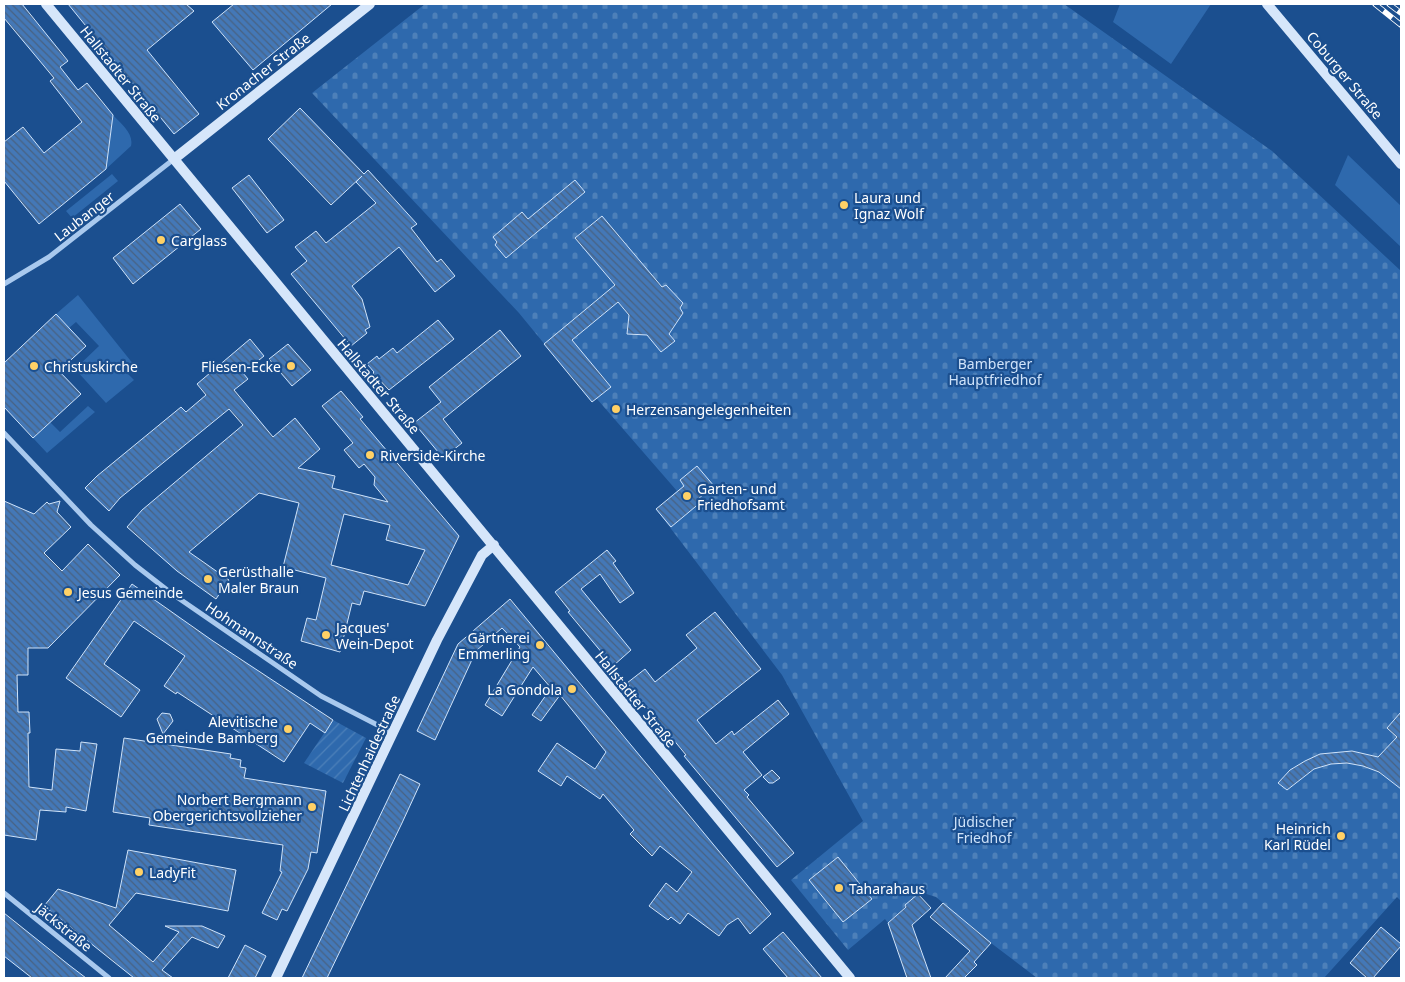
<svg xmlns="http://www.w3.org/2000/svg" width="1405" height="982" font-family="'Noto Sans',sans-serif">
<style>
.grass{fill:#2e69ad}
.cemetery{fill:url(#cemetery-stones)}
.garden{fill:url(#garden-furrows)}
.building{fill:url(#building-back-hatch);stroke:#cfe3fa;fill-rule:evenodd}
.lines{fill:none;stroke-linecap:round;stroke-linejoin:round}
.street{stroke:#a9c9ee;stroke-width:5}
.secondary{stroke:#d6e6fa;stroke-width:10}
.rail-casing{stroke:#fff;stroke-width:5.5}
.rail{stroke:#1b4f8f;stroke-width:4;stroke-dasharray:11;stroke-linecap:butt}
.poi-dot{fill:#ffd166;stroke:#1b4f8f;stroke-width:2}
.labels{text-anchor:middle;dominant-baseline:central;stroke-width:4.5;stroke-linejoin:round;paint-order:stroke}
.street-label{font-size:14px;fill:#fff;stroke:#1b4f8f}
.poi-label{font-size:14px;fill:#fff;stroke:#1b4f8f;text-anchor:start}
.park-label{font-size:14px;fill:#cfe3fa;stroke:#1b4f8f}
</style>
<defs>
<pattern id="cemetery-stones" width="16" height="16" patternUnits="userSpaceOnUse" patternTransform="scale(1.25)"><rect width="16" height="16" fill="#2e69ad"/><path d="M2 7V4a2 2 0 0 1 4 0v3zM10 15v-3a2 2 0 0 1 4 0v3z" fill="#4d80b9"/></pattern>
<pattern id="garden-furrows" width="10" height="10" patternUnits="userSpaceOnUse" patternTransform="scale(1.25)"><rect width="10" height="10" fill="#2e69ad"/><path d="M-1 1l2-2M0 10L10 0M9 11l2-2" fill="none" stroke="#4d80b9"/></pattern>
<pattern id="building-back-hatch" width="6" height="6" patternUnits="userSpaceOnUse" patternTransform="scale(1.25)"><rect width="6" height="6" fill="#4478b7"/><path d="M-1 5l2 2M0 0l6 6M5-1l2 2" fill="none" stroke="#486282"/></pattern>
</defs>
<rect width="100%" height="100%" fill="#1b4f8f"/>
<path class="grass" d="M 1120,4 L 1211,4 L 1171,64 L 1113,22 Z
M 113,115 C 121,124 134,133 131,146 L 106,169 Z
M 1348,155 L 1401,206 L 1401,247 L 1335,185 Z
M 112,174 L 118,181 L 72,218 L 66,211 Z
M 78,295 L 134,365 L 126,372 L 134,380 L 106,403 L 75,369 L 99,346 L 76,322 L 69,328 L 56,314 Z
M 88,406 L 95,412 L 47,453 L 33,438 L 50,422 L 60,432 Z"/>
<path class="cemetery" d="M 425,4 L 1064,4 L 1272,151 L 1401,271 L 1401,732 L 1398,735 L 1401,739 L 1401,899 L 1400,900 L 1397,897 L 1324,978 L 1037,978 L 991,943 L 936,897 L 920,892 L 888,923 L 885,919 L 848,950 L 791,880 L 863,821 L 782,675 L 656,509 L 677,491 L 597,399 L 592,402 L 519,313 L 312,93 Z"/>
<path class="garden" d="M 333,720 L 366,738 L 343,783 L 304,763 Z"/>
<path class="building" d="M 4,4 L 22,4 L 68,61 L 60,67 L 78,90 L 87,83 L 113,115 L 106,169 L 39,224 L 4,181 L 4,142 L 23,127 L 44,153 L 82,122 L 50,81 L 54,78 L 4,18 Z
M 68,4 L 186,4 L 194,11 L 147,50 L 199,114 L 174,134 Z
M 234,4 L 332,4 L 253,70 L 212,22 Z
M 300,108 L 364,174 L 368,170 L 417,224 L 411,228 L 437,262 L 441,259 L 455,276 L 435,292 L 399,247 L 352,286 L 362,299 L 370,327 L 365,330 L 367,333 L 351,346 L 291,274 L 307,261 L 295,247 L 316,231 L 326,243 L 376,203 L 356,182 L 362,176 L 331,205 L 268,139 Z
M 249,175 L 284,220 L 267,233 L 232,188 Z
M 575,180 L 585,192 L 506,258 L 495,245 L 497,242 L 493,237 L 522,212 L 528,219 Z
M 180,204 L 201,229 L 133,284 L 113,258 Z
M 602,216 L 662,287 L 666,285 L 683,303 L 680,308 L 683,313 L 669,334 L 675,341 L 661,352 L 647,335 L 627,334 L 629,315 L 618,302 L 572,340 L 611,387 L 592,402 L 544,344 L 615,285 L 575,238 Z
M 56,314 L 86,346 L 59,371 L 81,394 L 33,438 L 4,407 L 4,363 Z
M 438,320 L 454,339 L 389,390 L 373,373 L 374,372 L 367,364 L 377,356 L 379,359 L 393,348 L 397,353 Z
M 500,330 L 521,356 L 443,419 L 462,443 L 443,458 L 414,423 L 441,402 L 429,387 Z
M 250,339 L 264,356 L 243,373 L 248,379 L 234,390 L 273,437 L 295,418 L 320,449 L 298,468 L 335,476 L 332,488 L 388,502 L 374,485 L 375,477 L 364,464 L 359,468 L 344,450 L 353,443 L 322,406 L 341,391 L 363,417 L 360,419 L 459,536 L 425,606 L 364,591 L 360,605 L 352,603 L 340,652 L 301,641 L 307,618 L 316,620 L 326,578 L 283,567 L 299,503 L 259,493 L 189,552 L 229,580 L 216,599 L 177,571 L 127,527 L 142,510 L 243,425 L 229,409 L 120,498 L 109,511 L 85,488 L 97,476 L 181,407 L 186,412 L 206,395 L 197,384 ZM 344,514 L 390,525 L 386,540 L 425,550 L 408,585 L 331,565 Z
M 288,344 L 311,370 L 292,386 L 269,359 Z
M 697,466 L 714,486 L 698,499 L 701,502 L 671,527 L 656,509 L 684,486 L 680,480 Z
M 4,501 L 34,514 L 47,502 L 49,504 L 60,501 L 57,512 L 71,527 L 44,553 L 62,571 L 88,544 L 120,575 L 48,648 L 28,648 L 28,675 L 17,675 L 18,712 L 29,712 L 30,733 L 28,733 L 29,787 L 52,790 L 56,749 L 80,751 L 81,742 L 97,744 L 86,811 L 66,807 L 66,812 L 40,810 L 36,840 L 4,835 Z
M 607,550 L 616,561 L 613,563 L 634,593 L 620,603 L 600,574 L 581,589 L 631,650 L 613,666 L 568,612 L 570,611 L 555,592 Z
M 132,584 L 213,641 L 333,720 L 325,733 L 310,723 L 284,762 L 177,692 L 176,694 L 164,686 L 185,656 L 134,621 L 104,664 L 140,690 L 121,717 L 66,678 Z
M 510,599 L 771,914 L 750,934 L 738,918 L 727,925 L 719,936 L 688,913 L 680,924 L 671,917 L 668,920 L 649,906 L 666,883 L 677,892 L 692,872 L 660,846 L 652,856 L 630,834 L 634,830 L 603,794 L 600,799 L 567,776 L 561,786 L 538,771 L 557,743 L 595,769 L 606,752 L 560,695 L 541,721 L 532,715 L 551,688 L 533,667 L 502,716 L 485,705 L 520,647 L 502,628 L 476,651 L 435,740 L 417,731 L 458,644 Z
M 715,612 L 761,669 L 697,720 L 716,744 L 732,731 L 734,735 L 778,700 L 789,714 L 743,752 L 762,775 L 744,790 L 749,795 L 747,797 L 794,853 L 777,867 L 684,756 L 686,755 L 627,683 L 645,669 L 655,682 L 697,648 L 686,635 Z
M 1401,712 L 1401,789 L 1379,772 L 1363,766 L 1347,763 L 1331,764 L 1314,769 L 1287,790 L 1278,783 L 1290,770 L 1305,761 L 1320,754 L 1352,751 L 1378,757 L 1397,737 L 1387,728 Z
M 162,713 L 170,714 L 173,721 L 163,734 L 157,719 Z
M 124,738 L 231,754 L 230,758 L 241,760 L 240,767 L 246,768 L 244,778 L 326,791 L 317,853 L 311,852 L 308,869 L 287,911 L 282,909 L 277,920 L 262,913 L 282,872 L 280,871 L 283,845 L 149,825 L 150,818 L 113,812 Z
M 772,770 L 780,778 L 773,783 L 769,783 L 763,777 Z
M 400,774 L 420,784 L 402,823 L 327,978 L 302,978 Z
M 128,850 L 236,870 L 228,911 L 136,893 L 109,925 L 153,962 L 179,932 L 165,926 L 202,926 L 225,936 L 218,948 L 192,937 L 162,970 L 173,978 L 134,978 L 44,906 L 58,889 L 116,908 Z
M 838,857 L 872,899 L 843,922 L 809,880 Z
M 918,894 L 931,908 L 912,925 L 931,978 L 907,978 L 888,923 L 906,907 L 905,905 Z
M 943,903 L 991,943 L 974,962 L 977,965 L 964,978 L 945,978 L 970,951 L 930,917 Z
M 4,913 L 69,965 L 86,978 L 32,978 L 4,956 Z
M 1381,927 L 1401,944 L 1401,946 L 1373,978 L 1367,978 L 1350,963 Z
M 783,932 L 806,959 L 822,978 L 788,978 L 763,949 Z
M 245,945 L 266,956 L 255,978 L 228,978 Z"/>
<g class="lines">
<path class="street" d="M 4,284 L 49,257 L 174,159
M 4,433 L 91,525 L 135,565 L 171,593 L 321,696 L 393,733
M 4,893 L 109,978"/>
<path class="secondary" d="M 46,4 L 850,978
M 1267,4 L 1401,164
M 174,159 L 370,4
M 276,978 L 437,640 L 482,555 L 494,545"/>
<defs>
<path id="rail" d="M 1375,4 L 1401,25
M 1389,4 L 1401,13"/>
</defs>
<use href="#rail" class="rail-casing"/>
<use href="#rail" class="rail"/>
</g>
<g class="poi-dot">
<circle cx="844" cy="205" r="5"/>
<circle cx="161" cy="240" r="5"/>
<circle cx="34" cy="366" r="5"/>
<circle cx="291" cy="366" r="5"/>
<circle cx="616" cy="409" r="5"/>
<circle cx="370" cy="455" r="5"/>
<circle cx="687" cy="496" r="5"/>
<circle cx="208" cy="579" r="5"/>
<circle cx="68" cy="592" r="5"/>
<circle cx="326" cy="635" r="5"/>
<circle cx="540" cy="645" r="5"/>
<circle cx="572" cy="689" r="5"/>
<circle cx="288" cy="729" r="5"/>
<circle cx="312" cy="807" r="5"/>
<circle cx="1341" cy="836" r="5"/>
<circle cx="139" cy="872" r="5"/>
<circle cx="839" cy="888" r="5"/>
</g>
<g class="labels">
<g class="street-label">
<text transform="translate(263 71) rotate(-38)">Kronacher Straße</text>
<text transform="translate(121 74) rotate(51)">Hallstadter Straße</text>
<text transform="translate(1345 75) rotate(50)">Coburger Straße</text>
<text transform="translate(84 216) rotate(-38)">Laubanger</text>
<text transform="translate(379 386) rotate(50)">Hallstadter Straße</text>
<text transform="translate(252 635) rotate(34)">Hohmannstraße</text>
<text transform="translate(636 699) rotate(51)">Hallstadter Straße</text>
<text transform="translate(369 753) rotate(-65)">Lichtenhaidestraße</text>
<text transform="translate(64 927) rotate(39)">Jäckstraße</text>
</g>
<g class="poi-label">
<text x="854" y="197">Laura und<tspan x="854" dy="16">Ignaz Wolf</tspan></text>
<text x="171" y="240">Carglass</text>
<text x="44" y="366">Christuskirche</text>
<text x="281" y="366" text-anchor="end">Fliesen-Ecke</text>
<text x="626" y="409">Herzensangelegenheiten</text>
<text x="380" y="455">Riverside-Kirche</text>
<text x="697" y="488">Garten- und<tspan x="697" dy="16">Friedhofsamt</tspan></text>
<text x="218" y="571">Gerüsthalle<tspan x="218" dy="16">Maler Braun</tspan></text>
<text x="78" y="592">Jesus Gemeinde</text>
<text x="336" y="627">Jacques'<tspan x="336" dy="16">Wein-Depot</tspan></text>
<text x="530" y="637" text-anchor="end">Gärtnerei<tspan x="530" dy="16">Emmerling</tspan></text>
<text x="562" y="689" text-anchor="end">La Gondola</text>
<text x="278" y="721" text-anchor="end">Alevitische<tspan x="278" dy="16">Gemeinde Bamberg</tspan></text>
<text x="302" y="799" text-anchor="end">Norbert Bergmann<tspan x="302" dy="16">Obergerichtsvollzieher</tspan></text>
<text x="1331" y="828" text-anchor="end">Heinrich<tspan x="1331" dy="16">Karl Rüdel</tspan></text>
<text x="149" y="872">LadyFit</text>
<text x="849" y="888">Taharahaus</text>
</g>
<g class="park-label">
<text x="995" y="363">Bamberger<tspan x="995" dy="16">Hauptfriedhof</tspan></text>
<text x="984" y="821">Jüdischer<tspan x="984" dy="16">Friedhof</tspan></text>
</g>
</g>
<rect width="1405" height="982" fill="none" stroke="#ffffff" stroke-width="10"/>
</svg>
